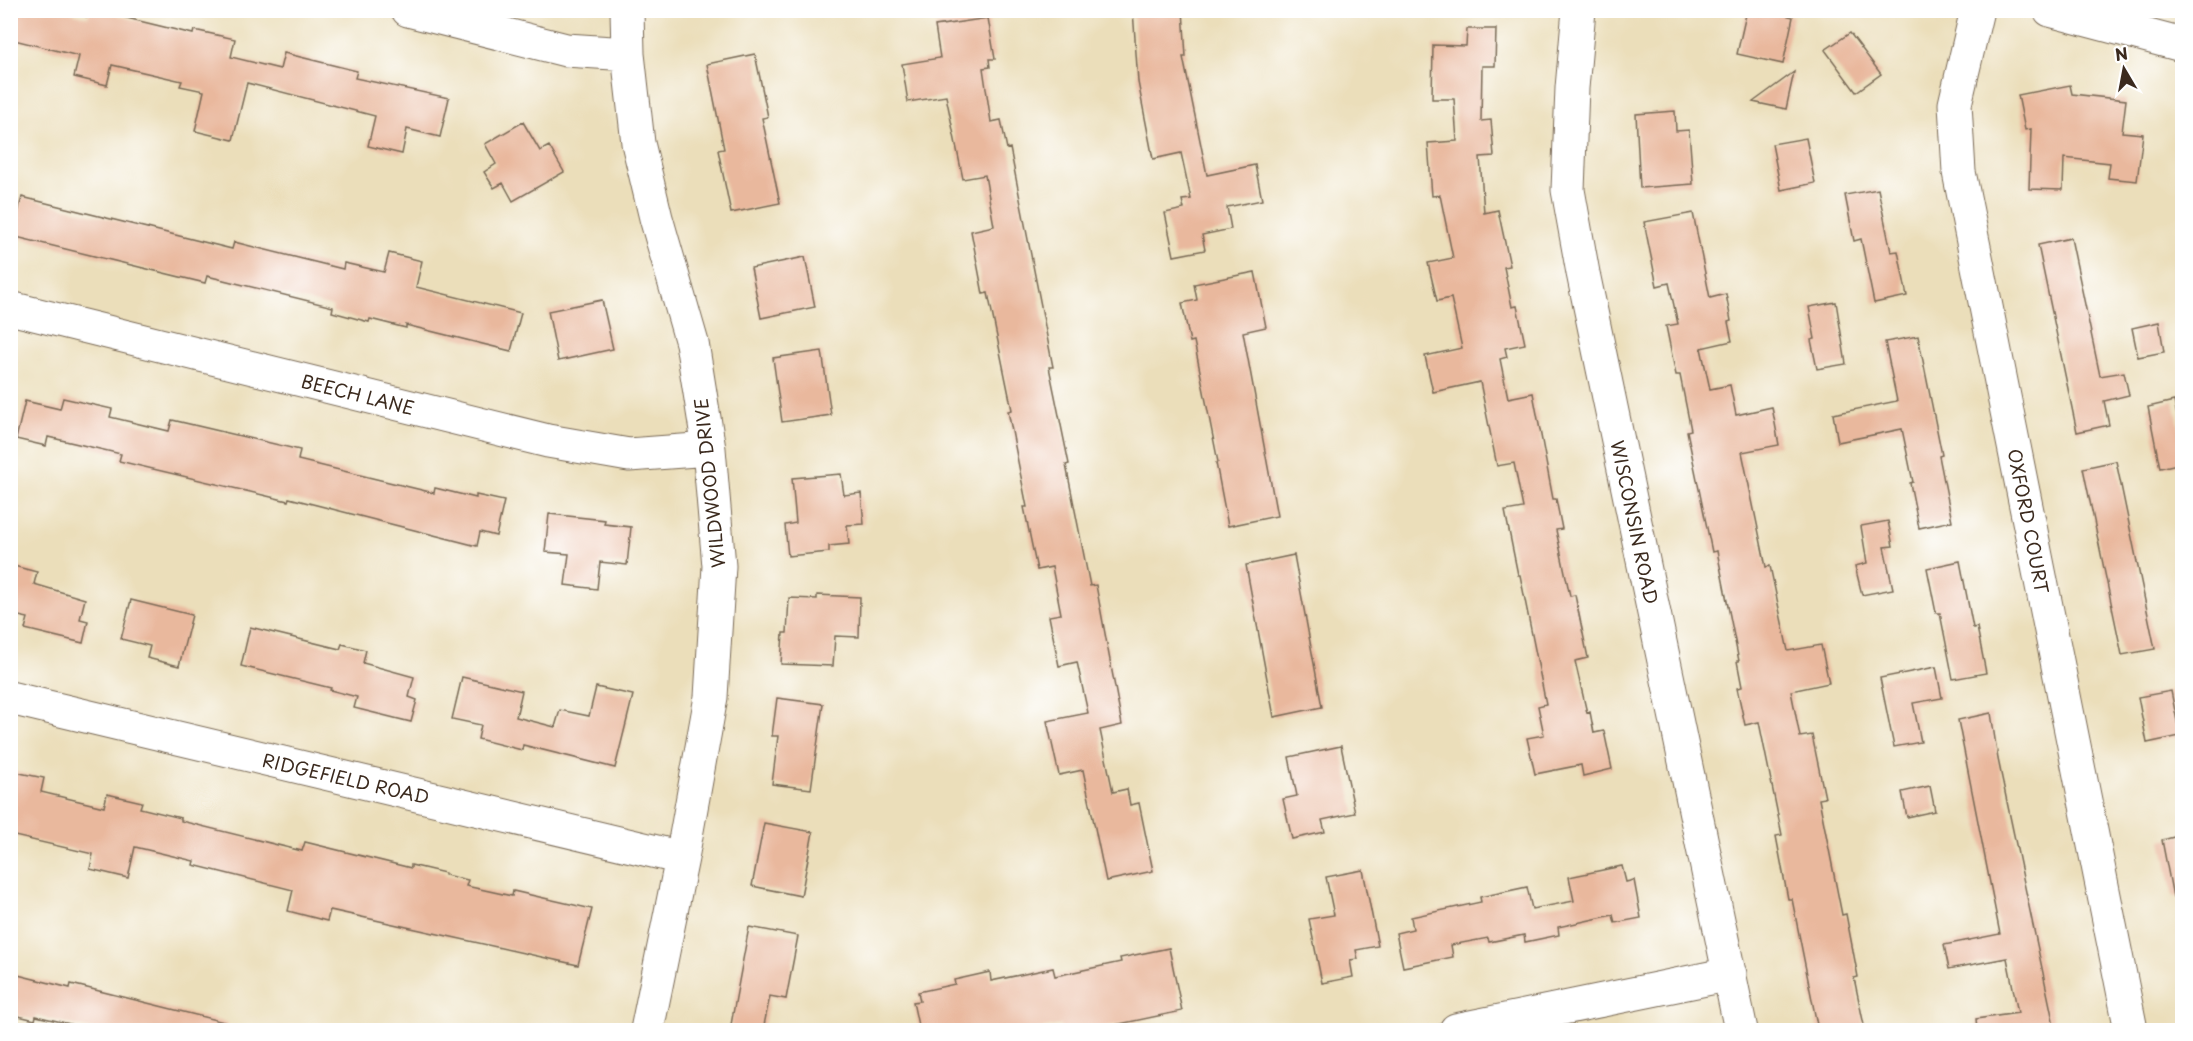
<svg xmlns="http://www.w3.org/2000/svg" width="2193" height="1041" font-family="'Playpen Sans',sans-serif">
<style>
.building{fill:#e9b89d}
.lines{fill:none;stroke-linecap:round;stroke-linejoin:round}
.minor-casing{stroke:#796955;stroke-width:35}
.minor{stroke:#fff;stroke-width:33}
.labels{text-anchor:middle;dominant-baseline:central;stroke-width:4.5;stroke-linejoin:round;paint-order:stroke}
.street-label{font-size:18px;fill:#3b2a1e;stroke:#fff}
</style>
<rect width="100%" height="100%" fill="#fff"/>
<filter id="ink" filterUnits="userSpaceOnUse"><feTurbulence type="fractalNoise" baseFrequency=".0167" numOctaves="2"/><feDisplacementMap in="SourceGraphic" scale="12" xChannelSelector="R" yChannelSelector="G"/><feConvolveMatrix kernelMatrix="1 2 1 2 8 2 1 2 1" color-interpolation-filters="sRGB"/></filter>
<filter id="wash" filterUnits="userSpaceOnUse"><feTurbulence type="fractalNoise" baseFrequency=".008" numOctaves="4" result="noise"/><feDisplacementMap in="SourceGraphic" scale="24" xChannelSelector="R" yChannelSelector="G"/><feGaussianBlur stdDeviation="1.35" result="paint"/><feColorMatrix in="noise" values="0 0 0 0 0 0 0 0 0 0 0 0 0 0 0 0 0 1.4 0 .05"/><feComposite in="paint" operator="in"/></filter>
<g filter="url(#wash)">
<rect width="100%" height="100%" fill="#ebdeba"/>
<g id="blocks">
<path class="building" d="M 10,10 L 60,10 L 88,17 L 90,10 L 94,10 L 193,34 L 194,30 L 235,39 L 231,57 L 280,69 L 284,53 L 357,71 L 355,78 L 449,98 L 440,137 L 407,129 L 402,154 L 368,146 L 375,116 L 247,83 L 233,140 L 195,131 L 204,91 L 180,86 L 182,81 L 112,65 L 107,85 L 74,77 L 79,56 L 10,39 Z
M 1133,10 L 1183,10 L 1186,57 L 1183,57 L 1207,175 L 1255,165 L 1262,200 L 1227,207 L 1231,229 L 1202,235 L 1205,250 L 1174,256 L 1165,213 L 1184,209 L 1182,200 L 1191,199 L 1181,153 L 1153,159 L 1138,82 Z
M 1747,10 L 1765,10 L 1793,17 L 1783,64 L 1737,54 Z
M 988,18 L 995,59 L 989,59 L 990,67 L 983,68 L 991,122 L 1001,120 L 1007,149 L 1010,148 L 1053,367 L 1049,367 L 1069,464 L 1066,465 L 1090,586 L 1096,585 L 1122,725 L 1100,730 L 1113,792 L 1127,789 L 1130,805 L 1139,803 L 1153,871 L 1106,881 L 1083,770 L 1059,775 L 1047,721 L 1088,713 L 1077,662 L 1059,666 L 1049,616 L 1061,614 L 1052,567 L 1037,570 L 1024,507 L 1027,507 L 1008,411 L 1012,410 L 988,293 L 983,294 L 971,231 L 994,226 L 985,175 L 963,179 L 946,96 L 908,102 L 902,64 L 940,58 L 935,26 Z
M 1467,29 L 1496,29 L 1495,66 L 1482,66 L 1481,121 L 1491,120 L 1494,156 L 1480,157 L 1484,213 L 1498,210 L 1510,266 L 1504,267 L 1512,307 L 1517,306 L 1525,344 L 1505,348 L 1507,357 L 1500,359 L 1508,398 L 1533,393 L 1553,499 L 1556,499 L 1562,529 L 1556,530 L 1570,596 L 1575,595 L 1588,658 L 1575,661 L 1587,713 L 1590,712 L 1594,733 L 1604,731 L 1612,769 L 1583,776 L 1581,765 L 1535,774 L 1527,738 L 1544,735 L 1538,706 L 1546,704 L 1520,575 L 1518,575 L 1505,511 L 1523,508 L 1514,463 L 1497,466 L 1480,382 L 1433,392 L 1425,356 L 1462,348 L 1451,298 L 1437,301 L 1428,263 L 1453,258 L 1440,195 L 1432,196 L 1428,143 L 1457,141 L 1454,99 L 1432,99 L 1433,45 L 1466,46 Z
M 1850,33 L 1881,74 L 1856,92 L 1825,50 Z
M 755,54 L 768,117 L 762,118 L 780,203 L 731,213 L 718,150 L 724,149 L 707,64 Z
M 1794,72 L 1786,109 L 1753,102 Z
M 2070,85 L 2072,94 L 2126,100 L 2122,132 L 2143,134 L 2137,181 L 2108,178 L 2110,163 L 2064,158 L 2063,190 L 2029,189 L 2031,129 L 2025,130 L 2018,95 Z
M 1675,111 L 1676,131 L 1689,130 L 1693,184 L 1640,188 L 1636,114 Z
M 523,122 L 540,151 L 549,146 L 564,172 L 513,201 L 503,183 L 494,188 L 484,172 L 496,164 L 485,144 Z
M 1806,138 L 1815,183 L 1781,190 L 1772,144 Z
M 1878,189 L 1891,252 L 1898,251 L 1907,296 L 1874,303 L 1861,239 L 1854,241 L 1845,195 Z
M 22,197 L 232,249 L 234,242 L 343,269 L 344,263 L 384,272 L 389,253 L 422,261 L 416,287 L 521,313 L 511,351 L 406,325 L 406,328 L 370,319 L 369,322 L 332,312 L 333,307 L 207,276 L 205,283 L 12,236 Z
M 1693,213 L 1710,298 L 1726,294 L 1731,321 L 1728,322 L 1732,341 L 1701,348 L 1710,389 L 1730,385 L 1736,415 L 1772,407 L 1779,445 L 1742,452 L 1766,567 L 1770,566 L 1788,651 L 1821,645 L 1829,683 L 1791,691 L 1800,737 L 1812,735 L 1825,798 L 1819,799 L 1842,915 L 1846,914 L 1858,977 L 1854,978 L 1865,1030 L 1818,1030 L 1792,899 L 1788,899 L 1776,836 L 1782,835 L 1759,722 L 1745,725 L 1737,688 L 1742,687 L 1737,661 L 1739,661 L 1717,551 L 1712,552 L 1694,465 L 1687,431 L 1691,430 L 1680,375 L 1676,375 L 1666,326 L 1678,324 L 1669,283 L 1657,286 L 1644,222 Z
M 2071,238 L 2100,376 L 2124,372 L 2129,395 L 2104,401 L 2109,425 L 2077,432 L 2038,245 Z
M 805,257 L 815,307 L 761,318 L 751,268 Z
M 1255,272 L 1266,327 L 1243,332 L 1277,516 L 1228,526 L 1216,463 L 1218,462 L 1194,341 L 1190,342 L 1182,303 L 1197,300 L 1194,284 Z
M 602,300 L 613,349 L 558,361 L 548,311 Z
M 1836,302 L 1846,364 L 1817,369 L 1811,340 L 1815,339 L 1809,307 Z
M 2159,322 L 2164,352 L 2138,357 L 2132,328 Z
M 1918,336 L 1942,455 L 1939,456 L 1952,521 L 1919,528 L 1910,483 L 1913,482 L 1902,429 L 1838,442 L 1833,414 L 1897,401 L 1885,342 Z
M 822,351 L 831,415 L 782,422 L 773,358 Z
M 63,398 L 112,409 L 110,417 L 169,431 L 172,420 L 300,450 L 298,460 L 434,493 L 435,488 L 476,498 L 476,495 L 504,501 L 496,536 L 480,532 L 477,546 L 289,498 L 288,501 L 119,461 L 121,454 L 48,437 L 46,446 L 16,439 L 25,401 L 60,409 Z
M 2174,401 L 2182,440 L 2182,463 L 2160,468 L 2148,407 Z
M 2116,461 L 2155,649 L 2122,655 L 2083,468 Z
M 841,474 L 844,495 L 861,493 L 864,524 L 847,525 L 849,544 L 829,546 L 829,552 L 788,556 L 785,525 L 796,523 L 792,478 Z
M 549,514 L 605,520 L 604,524 L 631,527 L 627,565 L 600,562 L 597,589 L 565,585 L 569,554 L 545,552 Z
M 1888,521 L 1893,546 L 1884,547 L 1893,589 L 1862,595 L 1855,566 L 1867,563 L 1861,526 Z
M 1294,555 L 1322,707 L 1274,717 L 1246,565 Z
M 1960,561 L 1973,628 L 1977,627 L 1986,673 L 1953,679 L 1940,613 L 1936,613 L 1927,568 Z
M 10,565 L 37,572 L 34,584 L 85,599 L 80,619 L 88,621 L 83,643 L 25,629 L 28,618 L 10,614 Z
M 817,595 L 860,597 L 859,637 L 835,636 L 833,666 L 781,664 L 783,633 L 787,633 L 789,598 L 817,599 Z
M 131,600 L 192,615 L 179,666 L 147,658 L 150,646 L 121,639 Z
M 250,627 L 340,649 L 342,644 L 366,650 L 363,663 L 414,677 L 409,697 L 417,700 L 411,722 L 354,708 L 357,697 L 330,690 L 331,688 L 241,666 Z
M 1936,667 L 1942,698 L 1913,703 L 1921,742 L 1894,747 L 1880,678 Z
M 462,677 L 522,691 L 516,717 L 555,727 L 560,710 L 589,716 L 596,687 L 633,695 L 615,768 L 523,745 L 522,750 L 478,739 L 481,725 L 452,719 Z
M 2171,691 L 2180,736 L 2147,743 L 2138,697 Z
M 777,698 L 823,704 L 811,789 L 772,784 L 778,736 L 772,736 Z
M 1991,713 L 1998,759 L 2055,1030 L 1977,1030 L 1976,1019 L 2018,1013 L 2007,958 L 1949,969 L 1944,945 L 2000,934 L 1958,720 Z
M 1341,746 L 1355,813 L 1322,820 L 1325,832 L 1292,839 L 1283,799 L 1297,796 L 1289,757 Z
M 10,771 L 44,778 L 41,792 L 104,807 L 107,794 L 142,802 L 140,808 L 181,818 L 181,821 L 302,851 L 305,842 L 411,868 L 411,865 L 445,873 L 445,875 L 468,880 L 466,886 L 512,896 L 513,891 L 592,909 L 578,965 L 330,910 L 327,921 L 288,911 L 293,890 L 193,865 L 194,861 L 135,847 L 128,878 L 90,869 L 93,854 L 10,835 Z
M 1930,786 L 1935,811 L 1907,817 L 1902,792 Z
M 764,823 L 813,832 L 801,896 L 752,886 Z
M 2182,835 L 2182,896 L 2173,897 L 2162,840 Z
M 1622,866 L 1626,882 L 1634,880 L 1641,918 L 1615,923 L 1613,915 L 1558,927 L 1559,935 L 1525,942 L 1524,935 L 1489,942 L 1488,938 L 1451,945 L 1453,957 L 1403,967 L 1396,933 L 1413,929 L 1411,917 L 1481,902 L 1480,897 L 1527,887 L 1532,909 L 1574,901 L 1569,877 Z
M 1363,870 L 1378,946 L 1356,950 L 1358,959 L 1350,960 L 1353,977 L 1322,983 L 1309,919 L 1334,915 L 1326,877 Z
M 749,927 L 798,936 L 786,999 L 770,996 L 763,1030 L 730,1030 Z
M 1169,948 L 1182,1011 L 1100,1028 L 1100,1030 L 1062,1030 L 1061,1025 L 1036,1030 L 919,1030 L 913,1002 L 920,1001 L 918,992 L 955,984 L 954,980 L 990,972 L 991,981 L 1053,968 L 1055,976 L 1121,962 L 1120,958 Z
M 10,973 L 70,988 L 71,984 L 228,1023 L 227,1030 L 95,1030 L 36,1016 L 35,1020 L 10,1014 Z"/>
</g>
</g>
<g filter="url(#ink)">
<use href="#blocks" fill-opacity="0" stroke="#796955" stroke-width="1.5"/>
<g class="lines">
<defs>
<path id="minor" d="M 408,10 L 566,50 L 628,54
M 627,10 L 628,54 L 638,143 L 656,218 L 692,343 L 709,449 L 719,566 L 711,697 L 682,858 L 647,1030
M 1579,10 L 1572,88 L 1568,190 L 1583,273 L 1741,1030
M 1977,10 L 1955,104 L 1959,172 L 2131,1030
M 2050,10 L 2182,45
M 10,308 L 548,441 L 629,455 L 709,449
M 10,698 L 682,858
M 1456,1030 L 1730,974"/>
</defs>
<use href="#minor" class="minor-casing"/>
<use href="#minor" class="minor"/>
</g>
</g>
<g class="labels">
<g class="street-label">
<text transform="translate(358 394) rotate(14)">BEECH LANE</text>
<text transform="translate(709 483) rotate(-96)">WILDWOOD DRIVE</text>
<text transform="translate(2029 521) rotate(79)">OXFORD COURT</text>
<text transform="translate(1635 522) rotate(78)">WISCONSIN ROAD</text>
<text transform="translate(346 778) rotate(13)">RIDGEFIELD ROAD</text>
</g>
</g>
<rect width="2193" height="1041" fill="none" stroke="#fff" stroke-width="36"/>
<g transform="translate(2124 69) rotate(350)" stroke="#ffffff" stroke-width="4.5" paint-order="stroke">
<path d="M0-4.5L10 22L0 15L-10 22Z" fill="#3b2a1e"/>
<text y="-9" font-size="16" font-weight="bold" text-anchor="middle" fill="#3b2a1e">N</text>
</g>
</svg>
